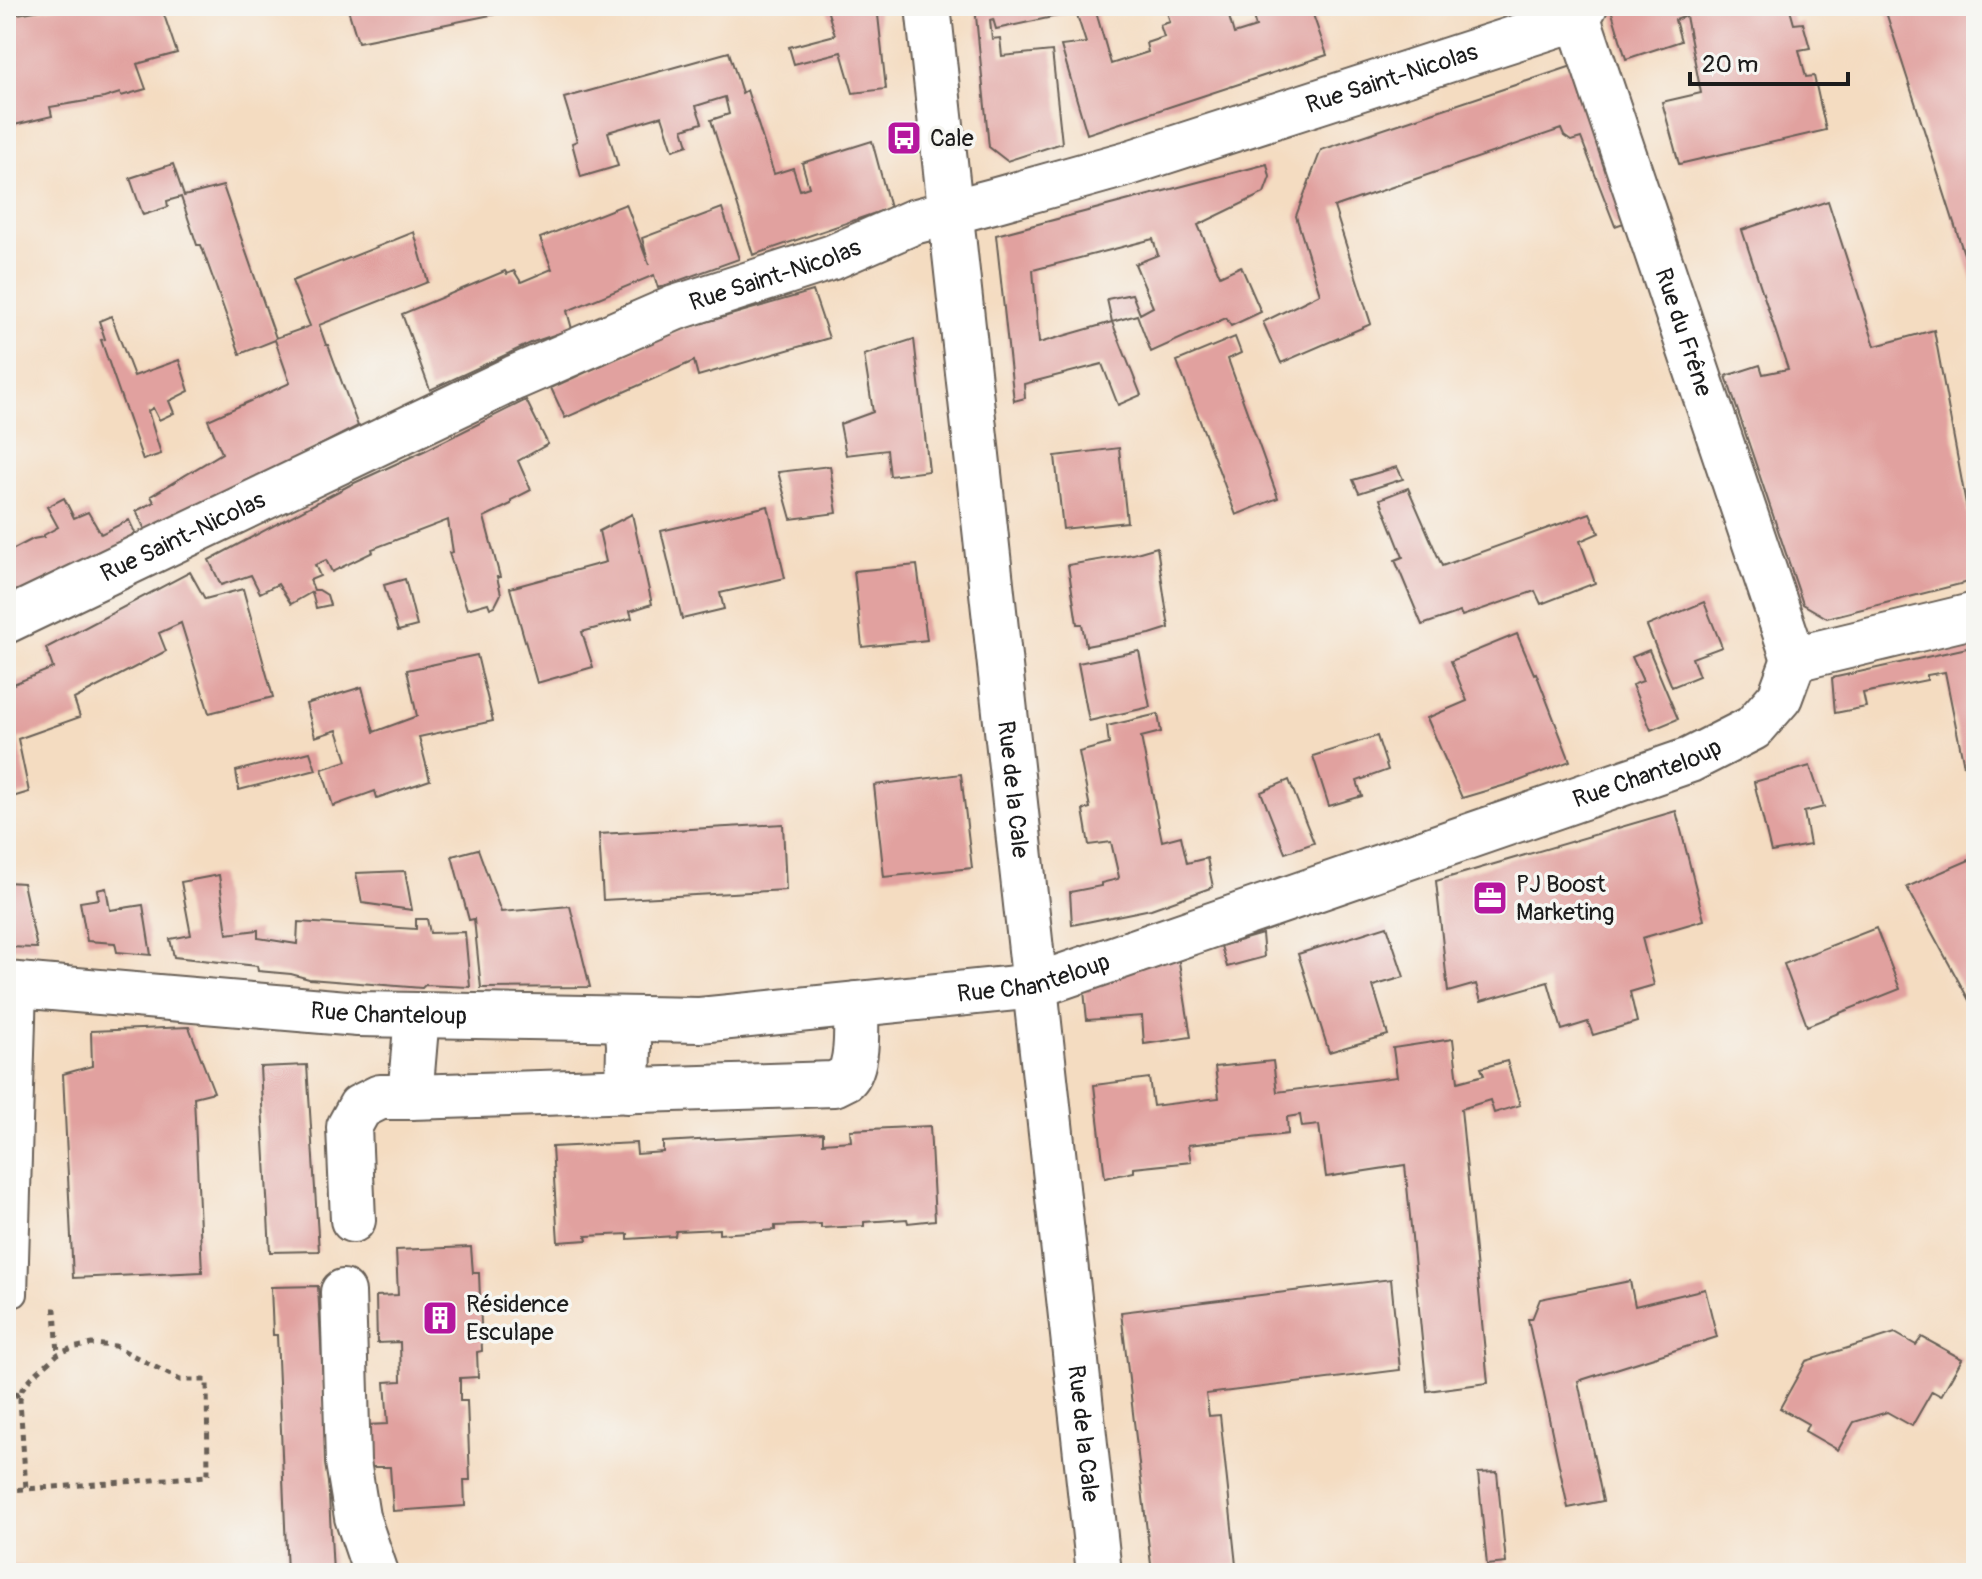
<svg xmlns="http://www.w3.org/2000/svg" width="1982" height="1579" font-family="Pangolin,sans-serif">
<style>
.building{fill:#e1a19f}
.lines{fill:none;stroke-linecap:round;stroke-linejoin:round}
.lane-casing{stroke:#685f56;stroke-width:28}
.street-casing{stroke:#685f56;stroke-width:48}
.path{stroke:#685f56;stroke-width:5;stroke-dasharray:6 6;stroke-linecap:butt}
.lane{stroke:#fff;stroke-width:24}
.street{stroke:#fff;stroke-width:44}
.labels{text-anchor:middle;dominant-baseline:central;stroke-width:7;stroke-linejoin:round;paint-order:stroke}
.street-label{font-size:24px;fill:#1c1c1c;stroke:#f6f6f2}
.poi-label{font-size:24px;fill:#1c1c1c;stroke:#f6f6f2;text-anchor:start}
</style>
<rect width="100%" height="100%" fill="#f6f6f2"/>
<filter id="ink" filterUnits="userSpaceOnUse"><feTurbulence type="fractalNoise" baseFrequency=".0125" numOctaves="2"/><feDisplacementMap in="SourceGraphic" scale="16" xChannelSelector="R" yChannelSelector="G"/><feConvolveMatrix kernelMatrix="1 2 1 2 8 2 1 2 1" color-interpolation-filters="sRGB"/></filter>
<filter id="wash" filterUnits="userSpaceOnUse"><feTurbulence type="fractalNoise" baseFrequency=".006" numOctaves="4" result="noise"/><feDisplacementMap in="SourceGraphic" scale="32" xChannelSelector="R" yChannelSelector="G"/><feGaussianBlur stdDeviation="1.8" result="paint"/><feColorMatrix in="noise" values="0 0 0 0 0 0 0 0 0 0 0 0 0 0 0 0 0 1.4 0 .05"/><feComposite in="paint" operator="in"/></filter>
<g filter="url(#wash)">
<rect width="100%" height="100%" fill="#f4dcc1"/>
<g id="blocks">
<path class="building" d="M 64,6 L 161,6 L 177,53 L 137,64 L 146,89 L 121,96 L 120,93 L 104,98 L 50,107 L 52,116 L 6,127 L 6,16 Z
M 347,6 L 530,6 L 530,7 L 358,42 Z
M 826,6 L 877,6 L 886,89 L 853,93 L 841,52 L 794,64 L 789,47 L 835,35 Z
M 975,6 L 1113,6 L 1096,12 L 1111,64 L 1148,52 L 1146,43 L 1164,37 L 1160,25 L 1170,22 L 1165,6 L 1226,6 L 1234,34 L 1256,27 L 1250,6 L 1280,6 L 1281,11 L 1295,6 L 1310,6 L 1327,55 L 1087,134 L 1061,46 L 1086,43 L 1076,12 L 996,29 L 993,19 L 990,20 L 992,39 L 1000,38 L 1002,56 L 1052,51 L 1062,143 L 1007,161 L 989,147 Z
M 1610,6 L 1789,6 L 1794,24 L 1803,23 L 1810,48 L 1799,50 L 1806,77 L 1814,76 L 1826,130 L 1679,164 L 1662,102 L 1701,93 L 1686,16 L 1675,20 L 1681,41 L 1626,59 Z
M 1884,6 L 1976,6 L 1976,284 L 1974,285 Z
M 729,52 L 742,93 L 747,90 L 774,174 L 793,168 L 800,190 L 809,187 L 802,163 L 872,141 L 890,208 L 753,255 L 711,120 L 729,114 L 725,97 L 696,106 L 702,123 L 683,129 L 688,145 L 673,150 L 662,116 L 608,132 L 618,166 L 581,177 L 572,143 L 577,141 L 564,98 Z
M 1578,64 L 1642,217 L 1615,226 L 1581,138 L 1571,141 L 1564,136 L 1561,129 L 1334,207 L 1371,324 L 1281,363 L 1263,322 L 1320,294 L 1296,216 L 1321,150 Z
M 173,164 L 184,196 L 223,186 L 276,338 L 310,326 L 292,281 L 414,232 L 428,282 L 319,325 L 326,345 L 328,345 L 358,426 L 147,534 L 136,511 L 154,502 L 151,496 L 222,453 L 208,420 L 290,383 L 275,340 L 240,354 L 201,245 L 197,245 L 181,197 L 167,201 L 168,207 L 143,215 L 130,178 Z
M 1267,164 L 1270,177 L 1264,193 L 1198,225 L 1220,276 L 1241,266 L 1261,312 L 1231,326 L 1226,318 L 1151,352 L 1137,315 L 1112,322 L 1107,299 L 1132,294 L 1140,314 L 1153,307 L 1135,264 L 1158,255 L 1153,239 L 1033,270 L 1039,343 L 1112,322 L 1141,395 L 1118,405 L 1102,364 L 1024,384 L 1025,398 L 1014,401 L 996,235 Z
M 1828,201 L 1875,346 L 1934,330 L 1971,531 L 1976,530 L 1976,580 L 1827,618 L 1803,604 L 1726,376 L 1760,365 L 1763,374 L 1788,369 L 1742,230 Z
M 626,204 L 649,265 L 642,238 L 722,208 L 739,259 L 658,288 L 654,275 L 567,311 L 572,329 L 533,342 L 430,390 L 402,314 L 505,271 L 507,274 L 514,271 L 521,282 L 552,269 L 540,238 Z
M 813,291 L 829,338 L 698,376 L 694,361 L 565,418 L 551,388 L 679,330 Z
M 111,316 L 134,376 L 179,360 L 189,391 L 169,401 L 174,413 L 159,420 L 153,408 L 148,411 L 161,454 L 143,460 L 101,340 L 105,339 L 99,321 Z
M 1235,337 L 1241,353 L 1228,359 L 1278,498 L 1236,515 L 1177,361 Z
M 914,339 L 929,471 L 890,476 L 887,450 L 846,455 L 840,424 L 873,412 L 864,355 Z
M 526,400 L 548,444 L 518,461 L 531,490 L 511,500 L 511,504 L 484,517 L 500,577 L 497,577 L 501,594 L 495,606 L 490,608 L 488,603 L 467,609 L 449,553 L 453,552 L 448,520 L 372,549 L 373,552 L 332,572 L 326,560 L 315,565 L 320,576 L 310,580 L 314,590 L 319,590 L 327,595 L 330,605 L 316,608 L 312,592 L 291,604 L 278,584 L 260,593 L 251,575 L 221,585 L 209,560 L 350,485 L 426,450 Z
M 1119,448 L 1127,522 L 1063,529 L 1055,456 Z
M 830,466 L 837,513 L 791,519 L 778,472 Z
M 1397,467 L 1403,479 L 1359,493 L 1353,480 Z
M 1408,488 L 1442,566 L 1590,513 L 1599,533 L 1580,541 L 1595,583 L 1541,604 L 1535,591 L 1462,616 L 1460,612 L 1422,625 L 1395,560 L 1403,557 L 1380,499 Z
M 64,498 L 74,518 L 88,512 L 101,534 L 129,520 L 138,539 L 6,606 L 6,558 L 10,561 L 6,553 L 33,539 L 44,537 L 44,535 L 58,527 L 47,507 Z
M 768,506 L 785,578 L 720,593 L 724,609 L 682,619 L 661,531 Z
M 632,514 L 652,604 L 630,611 L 632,618 L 582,632 L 593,667 L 537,683 L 510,588 L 606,562 L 599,531 Z
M 1157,547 L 1169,628 L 1150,634 L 1086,646 L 1082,624 L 1077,624 L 1068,565 L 1133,554 Z
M 917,565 L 927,640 L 862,647 L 854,571 Z
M 190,572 L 205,599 L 243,589 L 273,697 L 209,713 L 181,623 L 159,633 L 166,651 L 74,699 L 80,717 L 18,739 L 29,792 L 6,799 L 6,687 L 53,668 L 46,648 Z
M 405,579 L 417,626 L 398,631 L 384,585 Z
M 1704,602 L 1722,647 L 1692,658 L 1699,676 L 1672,687 L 1647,626 Z
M 1517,634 L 1534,674 L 1536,673 L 1570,761 L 1519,781 L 1462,798 L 1427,718 L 1467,701 L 1451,661 Z
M 1976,646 L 1976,763 L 1964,766 L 1945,672 L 1927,675 L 1927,680 L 1863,693 L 1866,707 L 1835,713 L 1832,678 Z
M 1649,650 L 1678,719 L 1651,730 L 1632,685 L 1643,681 L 1632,657 Z
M 1139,651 L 1150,707 L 1089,721 L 1078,663 Z
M 477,655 L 493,721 L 419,737 L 430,780 L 377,798 L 375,791 L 333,806 L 322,769 L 347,761 L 337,730 L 315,737 L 306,704 L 362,687 L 374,732 L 417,716 L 407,670 Z
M 1158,714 L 1161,732 L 1141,737 L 1162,841 L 1181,836 L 1187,863 L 1207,858 L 1213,887 L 1151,909 L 1072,925 L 1070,892 L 1101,886 L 1101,883 L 1118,879 L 1119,877 L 1111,842 L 1089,845 L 1083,810 L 1090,808 L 1079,752 L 1109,744 L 1107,726 Z
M 1377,736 L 1388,770 L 1357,781 L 1362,796 L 1329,806 L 1313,756 Z
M 310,752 L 316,770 L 239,790 L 236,771 Z
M 1810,766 L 1824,807 L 1804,812 L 1810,845 L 1771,852 L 1754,782 Z
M 961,774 L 972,868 L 884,877 L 874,785 Z
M 1289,780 L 1314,843 L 1285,853 L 1261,792 Z
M 1676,811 L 1704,920 L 1642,938 L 1654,985 L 1630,992 L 1637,1022 L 1593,1035 L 1588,1022 L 1562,1030 L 1548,982 L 1481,1001 L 1476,984 L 1448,992 L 1436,881 Z
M 783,824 L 786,890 L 603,900 L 599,834 Z
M 478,849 L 501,912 L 570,906 L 590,987 L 481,988 L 474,919 L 469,920 L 452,856 Z
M 1976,857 L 1976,1013 L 1907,887 Z
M 405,871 L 412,910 L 362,903 L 356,873 Z
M 219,875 L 227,934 L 258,930 L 258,938 L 297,944 L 298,922 L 416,929 L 416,919 L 427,919 L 430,933 L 465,932 L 470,987 L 425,985 L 422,988 L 309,979 L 291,974 L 258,971 L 257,966 L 174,957 L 170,939 L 191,935 L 181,882 Z
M 6,882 L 23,883 L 37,948 L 6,947 Z
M 106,888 L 110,910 L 143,905 L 151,955 L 117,952 L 115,943 L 87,941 L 80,902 L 99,899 L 97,890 Z
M 1387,926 L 1404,977 L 1373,986 L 1388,1035 L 1329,1052 L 1298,954 Z
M 1876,928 L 1900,989 L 1807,1026 L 1784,964 Z
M 1262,934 L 1264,957 L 1227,967 L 1221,946 Z
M 1178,956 L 1191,1037 L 1144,1044 L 1142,1016 L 1087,1020 L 1082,971 Z
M 189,1027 L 214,1092 L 194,1097 L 202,1272 L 73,1278 L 63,1074 L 92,1066 L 91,1031 Z
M 1453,1039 L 1458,1082 L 1484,1075 L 1481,1068 L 1507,1061 L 1520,1105 L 1494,1113 L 1490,1100 L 1461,1109 L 1488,1383 L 1427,1391 L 1405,1165 L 1326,1177 L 1319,1125 L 1302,1127 L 1300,1115 L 1287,1117 L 1288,1134 L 1188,1145 L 1191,1162 L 1134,1168 L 1134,1172 L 1105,1178 L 1094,1085 L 1149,1078 L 1153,1106 L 1219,1098 L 1215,1067 L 1273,1061 L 1277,1092 L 1397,1077 L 1393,1048 Z
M 307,1065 L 319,1251 L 270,1252 L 260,1067 Z
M 930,1126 L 935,1220 L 908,1223 L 907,1219 L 864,1222 L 864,1226 L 821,1228 L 821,1224 L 775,1226 L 775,1230 L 719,1234 L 719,1229 L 676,1231 L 675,1236 L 628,1239 L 628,1234 L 586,1236 L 587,1240 L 558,1242 L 552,1147 L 636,1143 L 637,1154 L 663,1152 L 663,1142 L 823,1133 L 823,1143 L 851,1141 L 850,1130 Z
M 471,1247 L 473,1273 L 479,1273 L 482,1351 L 477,1352 L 478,1377 L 460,1378 L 460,1401 L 467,1401 L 470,1480 L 464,1480 L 465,1506 L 393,1511 L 390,1467 L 369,1467 L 367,1425 L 388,1424 L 385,1382 L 401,1381 L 400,1342 L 377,1343 L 376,1296 L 398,1295 L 396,1250 Z
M 1391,1279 L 1400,1370 L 1206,1394 L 1209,1416 L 1220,1415 L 1236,1565 L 1223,1566 L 1224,1573 L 1152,1573 L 1121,1312 Z
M 1630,1281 L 1635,1306 L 1705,1289 L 1717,1337 L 1578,1381 L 1603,1501 L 1568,1508 L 1528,1319 L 1532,1319 L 1540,1299 Z
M 318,1286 L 333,1573 L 287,1573 L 277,1335 L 273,1335 L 271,1287 Z
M 1895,1333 L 1916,1345 L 1922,1337 L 1962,1359 L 1941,1396 L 1932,1391 L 1912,1426 L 1887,1412 L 1854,1422 L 1838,1450 L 1805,1431 L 1808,1424 L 1780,1408 L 1806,1361 Z
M 1497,1472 L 1506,1563 L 1487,1565 L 1478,1473 Z
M 6,1564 L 57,1571 L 57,1573 L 6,1573 Z"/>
</g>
</g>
<g filter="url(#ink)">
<use href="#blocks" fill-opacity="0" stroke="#685f56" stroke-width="2"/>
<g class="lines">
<defs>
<path id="lane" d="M 15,1294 L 24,985"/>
<g id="street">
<path id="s1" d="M 928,6 L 1099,1573"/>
<path id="s2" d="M 1570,6 L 1578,18 L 1794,659"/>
<path id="s3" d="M 6,621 L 514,378 L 675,308 L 833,257 L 913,222 L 993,201 L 1129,163 L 1578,18 L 1585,6"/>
<path id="s4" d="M 6,984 L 358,1014 L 700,1020 L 1035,986 L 1690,760 L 1753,728 L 1780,697 L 1794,659 L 1976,615"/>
<path d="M 627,1019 L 629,1045 L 628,1091"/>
<path d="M 410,1097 L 834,1084 C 836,1083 844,1079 846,1078 C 859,1066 856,1021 856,1004"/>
<path d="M 353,1220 L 349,1127 L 360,1107 L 380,1097 L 410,1097 L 417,1015"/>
<path d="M 343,1292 L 348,1462 L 357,1517 L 376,1573"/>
</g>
</defs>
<use href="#lane" class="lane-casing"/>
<use href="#street" class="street-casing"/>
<path class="path" d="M 52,1310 L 55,1310 L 58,1354
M 6,1384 L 14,1390 L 20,1400
M 6,1490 L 26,1489 L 208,1476 L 207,1380 L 180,1380 L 115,1346 L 92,1344 L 72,1348 L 58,1354 L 31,1378 L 22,1389 L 20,1400 L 26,1489"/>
<use href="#lane" class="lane"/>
<use href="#street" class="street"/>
</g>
</g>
<defs>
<symbol id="bus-square" viewBox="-11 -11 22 22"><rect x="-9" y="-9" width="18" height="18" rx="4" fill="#b5179e" stroke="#f6f6f2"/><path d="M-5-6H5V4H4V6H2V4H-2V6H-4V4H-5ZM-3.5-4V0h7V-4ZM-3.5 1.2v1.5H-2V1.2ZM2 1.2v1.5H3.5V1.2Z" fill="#fff"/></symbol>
<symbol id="office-square" viewBox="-11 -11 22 22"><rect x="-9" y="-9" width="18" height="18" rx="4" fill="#b5179e" stroke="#f6f6f2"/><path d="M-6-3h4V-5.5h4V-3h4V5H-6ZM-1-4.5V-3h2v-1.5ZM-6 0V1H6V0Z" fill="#fff"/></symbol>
<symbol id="building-square" viewBox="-11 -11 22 22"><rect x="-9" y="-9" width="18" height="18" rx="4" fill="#b5179e" stroke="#f6f6f2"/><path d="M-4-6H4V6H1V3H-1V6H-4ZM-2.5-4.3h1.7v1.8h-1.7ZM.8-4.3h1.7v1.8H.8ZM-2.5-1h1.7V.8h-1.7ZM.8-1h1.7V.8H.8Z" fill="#fff"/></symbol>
</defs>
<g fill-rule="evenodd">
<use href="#bus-square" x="884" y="118" width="40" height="40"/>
<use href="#office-square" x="1470" y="878" width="40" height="40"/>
<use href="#building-square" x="420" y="1298" width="40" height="40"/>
</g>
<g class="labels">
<g class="street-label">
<text stroke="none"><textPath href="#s3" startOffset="1492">Rue Saint-Nicolas</textPath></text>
<text stroke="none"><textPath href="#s3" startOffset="844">Rue Saint-Nicolas</textPath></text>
<text stroke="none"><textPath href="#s2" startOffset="346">Rue du Frêne</textPath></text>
<text stroke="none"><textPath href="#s3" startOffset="196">Rue Saint-Nicolas</textPath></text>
<text stroke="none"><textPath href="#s4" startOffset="1680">Rue Chanteloup</textPath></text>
<text stroke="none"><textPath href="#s1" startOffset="788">Rue de la Cale</textPath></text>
<text stroke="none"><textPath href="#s4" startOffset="1032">Rue Chanteloup</textPath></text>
<text stroke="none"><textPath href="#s4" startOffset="384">Rue Chanteloup</textPath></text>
<text stroke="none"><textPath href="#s1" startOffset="1436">Rue de la Cale</textPath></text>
</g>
<g class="poi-label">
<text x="930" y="138">Cale</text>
<text x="1516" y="884">PJ Boost<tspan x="1516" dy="28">Marketing</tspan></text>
<text x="466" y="1304">Résidence<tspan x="466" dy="28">Esculape</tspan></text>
</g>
</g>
<rect width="1982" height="1579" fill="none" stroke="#f6f6f2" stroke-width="32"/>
<path d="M1690 72v12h158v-12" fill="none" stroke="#1c1c1c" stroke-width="4"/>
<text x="1702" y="72" font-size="24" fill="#1c1c1c" stroke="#f6f6f2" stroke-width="6" paint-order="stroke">20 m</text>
</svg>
